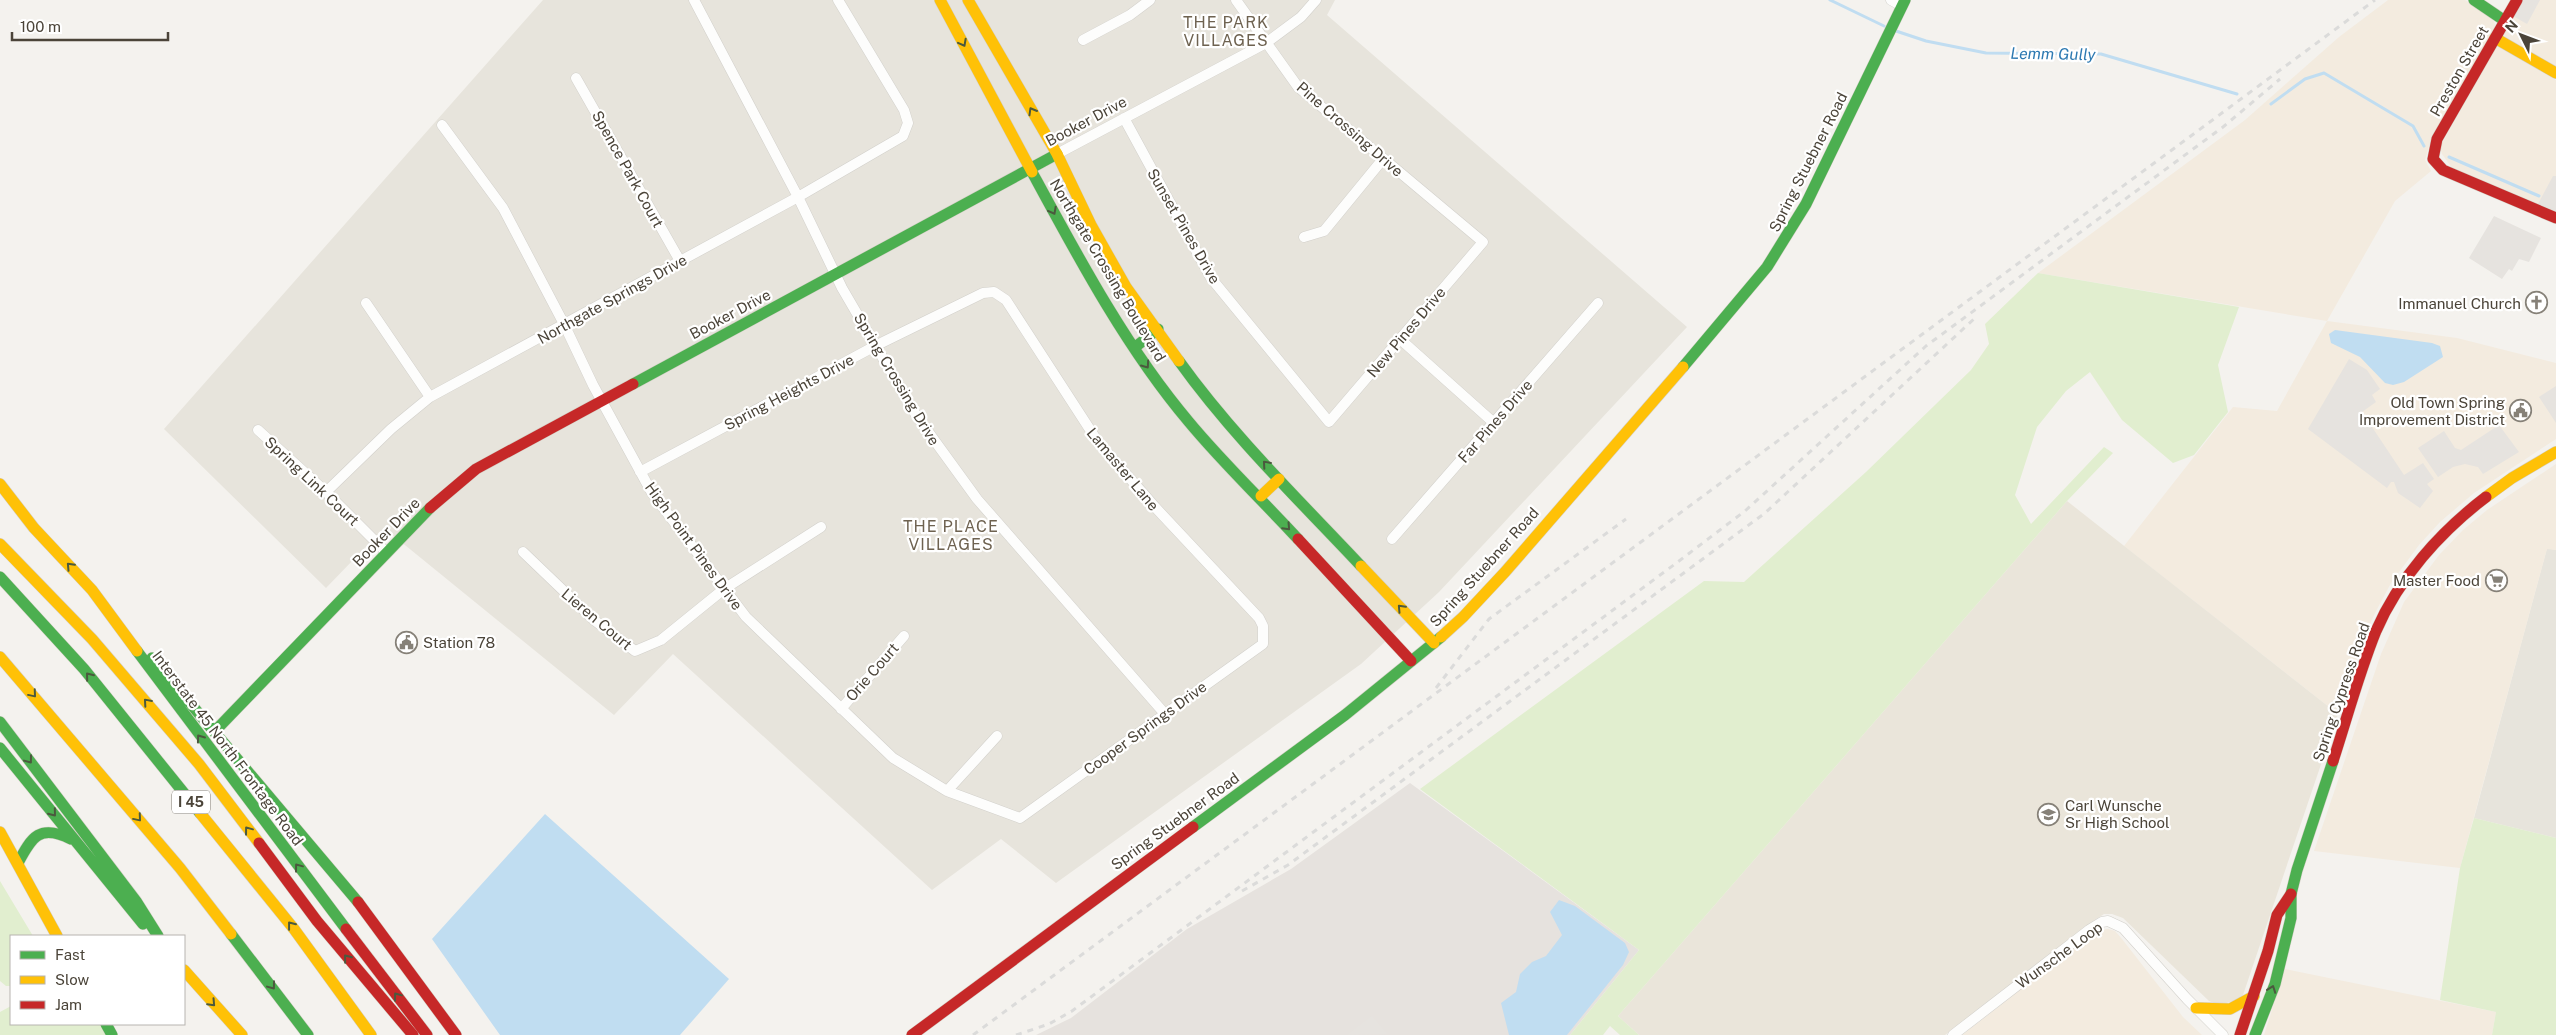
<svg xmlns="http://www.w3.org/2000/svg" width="2556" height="1035" font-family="'Public Sans',sans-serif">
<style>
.residential{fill:#e7e4dc}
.commercial{fill:#f3ebdf}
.industrial{fill:#e6e2de}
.education{fill:#eae5da}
.green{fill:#e1eecf}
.parking{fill:#e6e3df}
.water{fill:#c0ddf1}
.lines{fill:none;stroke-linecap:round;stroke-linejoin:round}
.stream{stroke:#c0ddf1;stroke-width:3}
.street-casing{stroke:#d2d0cb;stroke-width:11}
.fast-casing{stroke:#d3cfc5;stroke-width:12}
.slow-casing{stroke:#d3cfc5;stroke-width:12}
.jam-casing{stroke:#d3cfc5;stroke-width:12}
.street{stroke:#fdfdfc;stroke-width:10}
.fast{stroke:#4caf50;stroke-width:11}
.slow{stroke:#ffc107;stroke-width:11}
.jam{stroke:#c62828;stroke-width:11}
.rail{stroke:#dbdbda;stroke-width:3;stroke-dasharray:6 6;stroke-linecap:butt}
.oneway{stroke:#4b593e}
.labels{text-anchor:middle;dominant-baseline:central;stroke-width:4.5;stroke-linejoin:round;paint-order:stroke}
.shield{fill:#fff;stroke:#817c74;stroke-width:1}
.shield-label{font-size:14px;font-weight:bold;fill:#4b4439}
.street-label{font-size:15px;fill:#4b4439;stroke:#fff}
.poi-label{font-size:15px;fill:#4b4439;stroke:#fff;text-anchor:end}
.neighbourhood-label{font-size:16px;letter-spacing:1px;fill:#6e6250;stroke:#fff}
.water-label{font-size:16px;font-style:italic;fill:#2e7ab2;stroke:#fff}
</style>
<rect width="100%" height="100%" fill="#f4f2ee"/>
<path class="residential" d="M 543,0 L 1335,0 L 1327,15 L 1687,327 L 1439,592 L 1361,664 L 1056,883 L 1001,839 L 932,890 L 673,654 L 614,715 L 384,528 L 326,588 L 164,429 Z
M 2547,548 L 2556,550 L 2556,838 L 2474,818 Z"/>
<path class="commercial" d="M 2388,0 L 2465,0 L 2492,18 L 2496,26 L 2430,143 L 2425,160 L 2431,171 L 2395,201 L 2327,321 L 2457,338 L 2556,363 L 2556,439 L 2474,493 L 2440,522 L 2419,545 L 2391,583 L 2375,613 L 2364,637 L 2338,714 L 2124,546 L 2233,407 L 2277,411 L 2327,321 L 2038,273 L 2245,120 L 2339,37 Z
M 2522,0 L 2556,0 L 2556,68 L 2505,38 L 2504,34 Z
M 2497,46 L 2556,80 L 2556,212 L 2452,168 L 2442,154 L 2440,147 Z
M 2556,464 L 2556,550 L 2547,549 L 2460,868 L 2314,851 L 2381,654 L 2404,602 L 2439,555 L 2463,530 L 2487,510 Z
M 2108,929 L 2115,931 L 2122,939 L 2183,1017 L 2202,1035 L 1962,1035 L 2083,941 L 2099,930 Z
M 2285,969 L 2496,1012 L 2492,1035 L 2264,1035 Z"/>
<path class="industrial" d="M 1410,783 L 1639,950 L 1570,1035 L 1036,1035 L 1071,1018 L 1187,929 L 1291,869 Z"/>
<path class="education" d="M 2067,501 L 2338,714 L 2243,995 L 2237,1000 L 2219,1005 L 2209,1001 L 2123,918 L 2112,914 L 2104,914 L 2093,921 L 1945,1035 L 1639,1035 L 1618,1016 Z"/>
<path class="green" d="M 2038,273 L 2239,307 L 2218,365 L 2228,412 L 2194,455 L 2173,463 L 2122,420 L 2090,372 L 2066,391 L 2037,427 L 2015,495 L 2031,524 L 2104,447 L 2113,453 L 2067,501 L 1618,1016 L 1639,1035 L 1620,1035 L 1610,1026 L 1603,1035 L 1570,1035 L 1639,950 L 1420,789 L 1704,581 L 1744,582 L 1866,472 L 1971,370 L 1989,344 L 1985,324 Z
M 2474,818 L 2556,838 L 2556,1035 L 2492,1035 L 2496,1012 L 2440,1000 L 2460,868 Z
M 0,881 L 33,936 L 11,936 L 11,986 L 6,986 L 0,981 Z
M 11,1006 L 11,1024 L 100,1024 L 107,1035 L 0,1035 L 0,1012 Z"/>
<path class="parking" d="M 2522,0 L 2540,0 L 2527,24 L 2513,16 Z
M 2553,176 L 2556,176 L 2556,212 L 2538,204 Z
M 2494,216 L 2541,238 L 2529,262 L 2519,259 L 2512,271 L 2509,269 L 2502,279 L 2469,258 Z
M 2349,359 L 2367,370 L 2380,389 L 2372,395 L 2376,402 L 2362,412 L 2404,475 L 2423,463 L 2434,479 L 2427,484 L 2433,491 L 2420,508 L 2398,493 L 2394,482 L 2391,482 L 2387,488 L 2308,429 Z
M 2556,386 L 2556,423 L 2539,397 Z
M 2499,425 L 2519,452 L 2483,474 L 2478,467 L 2465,464 L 2453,467 L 2438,477 L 2418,448 L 2444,431 L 2455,448 L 2461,450 Z
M 1372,1016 L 1387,1034 L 1347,1035 Z"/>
<path class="water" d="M 2335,330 L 2432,343 L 2440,346 L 2443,357 L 2404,382 L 2393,385 L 2385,383 L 2360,357 L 2331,343 L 2329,334 Z
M 545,814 L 729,979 L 680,1035 L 500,1035 L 432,939 Z
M 1559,900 L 1575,906 L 1625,943 L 1629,952 L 1623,965 L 1567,1035 L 1509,1035 L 1501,1003 L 1516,992 L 1520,974 L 1532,962 L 1546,956 L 1562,935 L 1550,912 Z"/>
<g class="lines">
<path class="stream" d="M 1830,0 L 1884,26
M 1896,31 L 1926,41 L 1986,53 L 2101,54 L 2237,94
M 2271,104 L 2305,79 L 2324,73 L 2413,126 L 2424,146
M 2449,157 L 2539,196"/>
<defs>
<path id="street" d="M 694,0 L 798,197 L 842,288 L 916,415 L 977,499 L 1165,714
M 1891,0 L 1902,6
M 1083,40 L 1130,15 L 1150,0
M 576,78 L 680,261
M 1124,118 L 1211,278 L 1329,422 L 1483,242 L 1298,87 L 1236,0
M 442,125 L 503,208 L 564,324 L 593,385 L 652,493 L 746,617 L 893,758 L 947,791 L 1020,818 L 1263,644 L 1263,626 L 1259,618 L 1155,507 L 1098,442 L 1006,300 L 994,292 L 983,293 L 877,345 L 640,472
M 1057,154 L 1266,43 L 1301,17 L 1316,0
M 1304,237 L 1324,231 L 1383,159
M 366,303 L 430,397
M 1400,339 L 1494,423
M 258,430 L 326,492 L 387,553
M 326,492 L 391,429 L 430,397 L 798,197 L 903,136 L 908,123 L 904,110 L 838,0
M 1392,539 L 1598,303
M 523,552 L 594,620 L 635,651 L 661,640 L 724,589 L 821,527
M 841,709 L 904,636
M 947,791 L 997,736
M 1953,1035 L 2089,930 L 2102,922 L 2108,921 L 2123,928 L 2187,999 L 2223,1035"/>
<path id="fast" d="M 2474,0 L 2505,21
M 1032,172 C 1078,257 1127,349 1189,422 C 1223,463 1262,500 1298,539
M 1134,348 L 1158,329
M 1179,361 C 1232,435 1299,500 1361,566
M 1683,367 L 1767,267 L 1806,204 L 1905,0
M 633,384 L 1057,154
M 0,577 L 84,669 L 200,813
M 137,651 L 346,929
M 152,658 L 358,902
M 0,722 L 136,901 L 158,936
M 215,731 L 430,508
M 0,748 L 143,924
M 1193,827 L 1345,715 L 1441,637
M 18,863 C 32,836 40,824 71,839
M 231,934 L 308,1035
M 106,1024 L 112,1035
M 2255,1035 L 2275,984 L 2291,918 L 2291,894 L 2297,870 L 2333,761"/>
<path id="slow" d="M 940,0 L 1032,172
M 968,0 L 1057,154 L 1091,225 L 1126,287 L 1179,361
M 2495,38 L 2556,73
M 0,484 L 34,528 L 92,590 L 137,651
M 1261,496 L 1279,479
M 2486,497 L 2512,478 L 2556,452
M 0,544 L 92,639 L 199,764 L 259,843
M 1361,566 L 1434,643
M 1441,637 L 1463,617 L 1505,572 L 1683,367
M 0,657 L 180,868 L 231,934
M 200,813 L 294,929 L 371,1035
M 0,832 L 57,936
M 184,970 L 242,1035
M 2196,1008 L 2230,1009 L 2254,996"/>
<path id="jam" d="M 2517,0 L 2437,139 L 2433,159 L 2443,170 L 2556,218
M 430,508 L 476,469 L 633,384
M 1298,539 L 1411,661
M 2333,761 C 2347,718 2359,673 2376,631 C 2399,578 2440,532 2486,497
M 259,843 L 317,921 L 413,1035
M 358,902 L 456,1035
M 346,929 L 427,1035
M 912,1035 L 1193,827
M 2240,1035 L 2268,951 L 2277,915 L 2291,894"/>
</defs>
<use href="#street" class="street-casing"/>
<use href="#fast" class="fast-casing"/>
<use href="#slow" class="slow-casing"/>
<use href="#jam" class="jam-casing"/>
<use href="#street" class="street"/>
<use href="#fast" class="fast"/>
<use href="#slow" class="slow"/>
<use href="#jam" class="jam"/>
<path class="rail" d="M 1436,688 L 1489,619 L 1626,519
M 1242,891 L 1288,865 L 1765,513 L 1975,318
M 973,1035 L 2375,0
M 1016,1035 L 1049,1024 L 1072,1011 L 1675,564 L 1745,511 L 1926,346 L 2223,127 L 2280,79"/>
</g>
<defs><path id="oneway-chevron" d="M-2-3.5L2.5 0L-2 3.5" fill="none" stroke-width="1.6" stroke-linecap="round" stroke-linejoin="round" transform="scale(1.25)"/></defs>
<g class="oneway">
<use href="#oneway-chevron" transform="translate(963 43) rotate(62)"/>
<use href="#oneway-chevron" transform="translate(1032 111) rotate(-120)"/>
<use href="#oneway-chevron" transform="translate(1053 211) rotate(62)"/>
<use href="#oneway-chevron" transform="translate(1146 365) rotate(55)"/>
<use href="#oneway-chevron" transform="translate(1266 464) rotate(-131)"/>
<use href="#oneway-chevron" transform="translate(1287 527) rotate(47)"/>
<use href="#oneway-chevron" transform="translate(70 566) rotate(-133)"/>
<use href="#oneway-chevron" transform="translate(1401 608) rotate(-133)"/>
<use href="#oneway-chevron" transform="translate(89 676) rotate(-129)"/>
<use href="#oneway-chevron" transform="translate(33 694) rotate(50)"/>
<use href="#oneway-chevron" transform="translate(147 702) rotate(-131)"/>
<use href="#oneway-chevron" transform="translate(200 738) rotate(-126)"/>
<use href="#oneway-chevron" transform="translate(29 760) rotate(53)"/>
<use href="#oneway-chevron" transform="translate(53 813) rotate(51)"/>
<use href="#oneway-chevron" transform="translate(138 818) rotate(50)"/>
<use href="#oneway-chevron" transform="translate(248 830) rotate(-127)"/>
<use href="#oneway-chevron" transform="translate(298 867) rotate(-127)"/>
<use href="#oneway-chevron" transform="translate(291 925) rotate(-128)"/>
<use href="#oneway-chevron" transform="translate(347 958) rotate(-129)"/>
<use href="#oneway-chevron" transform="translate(272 986) rotate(53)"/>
<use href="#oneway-chevron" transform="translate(2272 989) rotate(-70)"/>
<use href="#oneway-chevron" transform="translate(397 996) rotate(-127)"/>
<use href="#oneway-chevron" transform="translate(212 1003) rotate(47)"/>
</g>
<defs>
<symbol id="church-ring" viewBox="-11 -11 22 22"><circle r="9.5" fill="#fff" stroke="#868178" stroke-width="1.5"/><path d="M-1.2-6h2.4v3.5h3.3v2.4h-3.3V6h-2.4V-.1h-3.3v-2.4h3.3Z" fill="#868178"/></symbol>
<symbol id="civic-ring" viewBox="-11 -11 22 22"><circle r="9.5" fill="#fff" stroke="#868178" stroke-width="1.5"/><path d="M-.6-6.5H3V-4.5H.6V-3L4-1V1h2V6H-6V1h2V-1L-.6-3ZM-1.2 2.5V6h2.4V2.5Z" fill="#868178"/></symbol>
<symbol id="supermarket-ring" viewBox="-11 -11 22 22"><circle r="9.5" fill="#fff" stroke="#868178" stroke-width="1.5"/><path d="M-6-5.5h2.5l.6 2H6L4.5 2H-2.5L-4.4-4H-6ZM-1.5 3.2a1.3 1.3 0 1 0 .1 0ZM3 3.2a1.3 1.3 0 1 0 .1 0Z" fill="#868178"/></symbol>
<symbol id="school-ring" viewBox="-11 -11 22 22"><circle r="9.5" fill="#fff" stroke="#868178" stroke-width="1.5"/><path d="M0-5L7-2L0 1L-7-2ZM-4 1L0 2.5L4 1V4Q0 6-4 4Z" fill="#868178"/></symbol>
</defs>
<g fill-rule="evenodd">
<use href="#church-ring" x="2524" y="290" width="25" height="25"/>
<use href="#civic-ring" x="2508" y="398" width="25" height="25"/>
<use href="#supermarket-ring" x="2484" y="568" width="25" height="25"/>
<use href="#civic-ring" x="394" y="630" width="25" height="25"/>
<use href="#school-ring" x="2036" y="802" width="25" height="25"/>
</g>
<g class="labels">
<rect class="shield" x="172" y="790.5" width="38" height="23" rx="4"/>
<g class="shield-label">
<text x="191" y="802">I 45</text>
</g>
<g class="street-label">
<text transform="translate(2459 71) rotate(-60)">Preston Street</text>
<text transform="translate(1086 121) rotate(-28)">Booker Drive</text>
<text transform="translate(1350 129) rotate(41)">Pine Crossing Drive</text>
<text transform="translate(1808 162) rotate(-63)">Spring Stuebner Road</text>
<text transform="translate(628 169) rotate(61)">Spence Park Court</text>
<text transform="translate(1184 226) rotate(60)">Sunset Pines Drive</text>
<text transform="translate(1108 270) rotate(59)">Northgate Crossing Boulevard</text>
<text transform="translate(612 299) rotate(-29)">Northgate Springs Drive</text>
<text transform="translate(730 314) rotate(-28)">Booker Drive</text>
<text transform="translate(1406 332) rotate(-50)">New Pines Drive</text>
<text transform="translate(897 379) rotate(59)">Spring Crossing Drive</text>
<text transform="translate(789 392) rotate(-28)">Spring Heights Drive</text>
<text transform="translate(1495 421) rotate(-49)">Far Pines Drive</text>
<text transform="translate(1123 469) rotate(50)">Lamaster Lane</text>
<text transform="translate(312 481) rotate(43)">Spring Link Court</text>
<text transform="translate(386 532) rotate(-46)">Booker Drive</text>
<text transform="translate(694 546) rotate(54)">High Point Pines Drive</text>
<text transform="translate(1484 567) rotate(-48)">Spring Stuebner Road</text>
<text transform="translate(597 619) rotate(40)">Lieren Court</text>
<text transform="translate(872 672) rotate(-49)">Orie Court</text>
<text transform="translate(2341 692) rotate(-71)">Spring Cypress Road</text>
<text transform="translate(1145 728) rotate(-36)">Cooper Springs Drive</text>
<text transform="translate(228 748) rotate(53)">Interstate 45 North Frontage Road</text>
<text transform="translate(1175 821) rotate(-36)">Spring Stuebner Road</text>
<text transform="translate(2059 955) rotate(-36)">Wunsche Loop</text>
</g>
<g class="poi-label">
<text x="2521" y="303">Immanuel Church</text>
<text x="2505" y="402">Old Town Spring<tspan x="2505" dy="17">Improvement District</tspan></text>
<text x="2480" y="580">Master Food</text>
<text x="423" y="642" text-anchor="start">Station 78</text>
<text x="2065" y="805" text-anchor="start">Carl Wunsche<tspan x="2065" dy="17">Sr High School</tspan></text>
</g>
<g class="neighbourhood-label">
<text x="1226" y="22">THE PARK<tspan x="1226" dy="18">VILLAGES</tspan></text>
<text x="951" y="526">THE PLACE<tspan x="951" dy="18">VILLAGES</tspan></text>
</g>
<g class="water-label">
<text transform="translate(2053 54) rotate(1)">Lemm Gully</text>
</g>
</g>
<rect x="10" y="935" width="175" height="90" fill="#ffffff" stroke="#b7b4b0"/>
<rect x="20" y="951" width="25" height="8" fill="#4caf50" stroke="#b7b4b0"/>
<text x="55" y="960" font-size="15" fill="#4b4439">Fast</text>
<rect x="20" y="976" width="25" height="8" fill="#ffc107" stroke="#b7b4b0"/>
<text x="55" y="985" font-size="15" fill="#4b4439">Slow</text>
<rect x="20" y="1001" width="25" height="8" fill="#c62828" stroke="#b7b4b0"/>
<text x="55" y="1010" font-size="15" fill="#4b4439">Jam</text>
<g transform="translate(2521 35) rotate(312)" stroke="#ffffff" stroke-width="4" paint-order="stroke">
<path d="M0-4L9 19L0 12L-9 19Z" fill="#4b4439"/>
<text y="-8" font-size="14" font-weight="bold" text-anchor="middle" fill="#4b4439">N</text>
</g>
<path d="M12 32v8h156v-8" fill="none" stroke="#4b4439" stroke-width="2.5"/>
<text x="20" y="32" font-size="15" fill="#4b4439" stroke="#ffffff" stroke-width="4" paint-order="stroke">100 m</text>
</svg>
